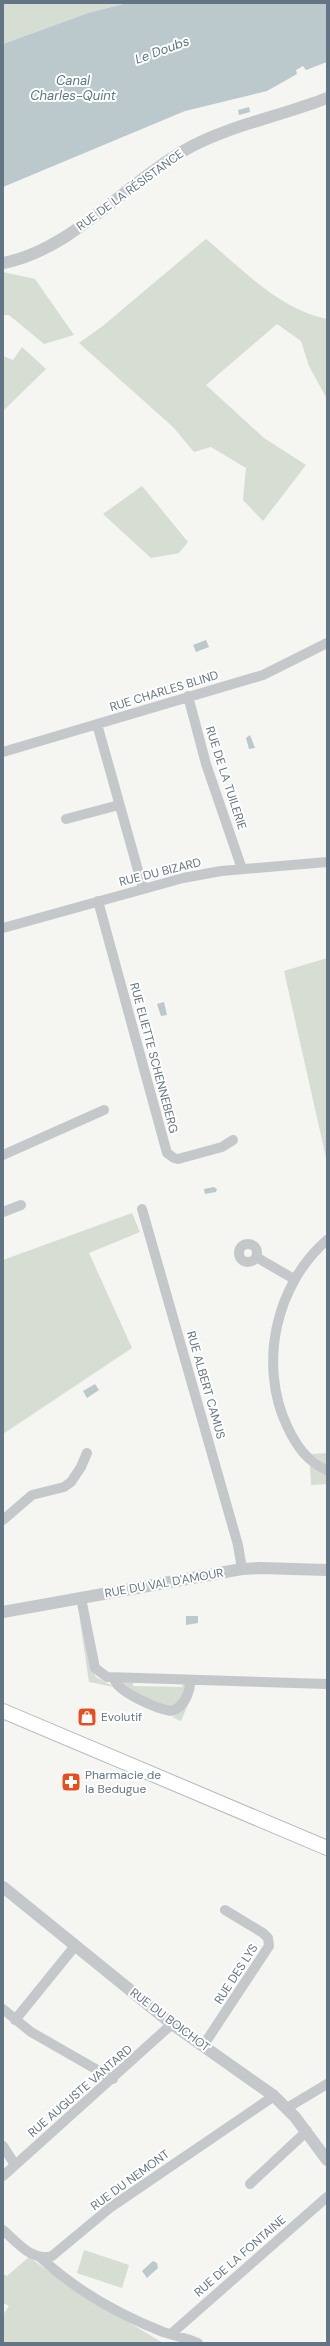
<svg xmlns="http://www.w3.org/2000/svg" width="330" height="2346" font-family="'DM Sans',sans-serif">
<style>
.green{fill:#d6ddd2}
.water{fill:#bbc8cc}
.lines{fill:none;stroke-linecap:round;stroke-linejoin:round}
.secondary-casing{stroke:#b4babe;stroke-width:16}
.minor{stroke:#c5c8cb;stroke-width:10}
.tertiary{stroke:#c5c8cb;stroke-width:12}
.secondary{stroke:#fff;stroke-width:14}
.labels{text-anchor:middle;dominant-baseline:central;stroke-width:4;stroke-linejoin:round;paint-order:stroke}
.street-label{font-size:12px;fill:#637584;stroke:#fff}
.poi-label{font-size:12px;fill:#637584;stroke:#fff;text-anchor:start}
.water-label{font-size:13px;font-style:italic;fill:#5e7781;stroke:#fff}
</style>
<rect width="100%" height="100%" fill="#f5f5f1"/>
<path class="green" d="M 3,3 L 127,3 L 88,13 L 3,44 Z
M 206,239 C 242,269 280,310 327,319 L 327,399 L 309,366 L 301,341 L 277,324 L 206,385 L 264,438 L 306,465 L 263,521 L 243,500 L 246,468 L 211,447 L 194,452 L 173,427 L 79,343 L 104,325 Z
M 3,272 L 35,279 L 74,335 L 44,344 L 9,315 L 3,315 Z
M 22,347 L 46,369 L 3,411 L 3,356 L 13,360 Z
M 142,486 L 188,542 L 179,553 L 151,558 L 103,514 Z
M 327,958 L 327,1162 L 284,971 Z
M 132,1213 L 140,1232 L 89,1253 L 132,1348 L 3,1434 L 3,1260 Z
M 327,1453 L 327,1466 L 311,1454 Z
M 310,1466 L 327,1475 L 327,1484 L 311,1485 Z
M 79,1614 L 92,1671 L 96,1677 L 114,1687 L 89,1682 Z
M 119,1682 L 133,1682 L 133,1686 L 182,1687 L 183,1683 L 186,1686 L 185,1694 L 172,1708 L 131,1692 Z
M 192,1688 L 195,1688 L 181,1721 L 172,1717 L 178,1713 Z
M 84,2250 L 129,2265 L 122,2288 L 77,2273 Z
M 29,2257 L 70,2287 L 163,2343 L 3,2343 L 3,2315 L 9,2306 L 3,2303 L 3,2274 L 7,2276 Z"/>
<path class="water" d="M 127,3 L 327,3 L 327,62 L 306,70 L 303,66 L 296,70 L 297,74 L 267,91 L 185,111 L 3,187 L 3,44 L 88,13 Z
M 249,107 L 250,112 L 239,115 L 238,110 Z
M 206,640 L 209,647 L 196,652 L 193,645 Z
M 250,735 L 255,748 L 249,749 L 246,738 Z
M 164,1002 L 167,1015 L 161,1016 L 157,1004 Z
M 214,1187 L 217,1189 L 216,1192 L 205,1194 L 204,1189 Z
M 95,1384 L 99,1390 L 87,1398 L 83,1391 Z
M 186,1616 L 198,1616 L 198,1623 L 186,1625 Z
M 153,2261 L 157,2263 L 158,2268 L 147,2278 L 142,2271 Z"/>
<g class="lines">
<defs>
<path id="secondary" d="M 3,1711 L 327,1848"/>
</defs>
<use href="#secondary" class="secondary-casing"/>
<path class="minor" d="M 188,696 L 206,764 L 242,869
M 97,724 L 143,888
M 3,752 L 263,675 L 327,643
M 66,819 L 119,805
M 98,901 L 167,1153 L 174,1158 L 178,1159 L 222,1147 L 233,1140
M 3,928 L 183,878 L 221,871 L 327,862
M 3,1155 L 104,1110
M 142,1209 L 238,1545 L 242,1569
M 3,1212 L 21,1205
M 327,1240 C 276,1284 258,1364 287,1426 C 296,1445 307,1462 327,1470
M239 1253a9 9 0 1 1 18 0a9 9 0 1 1-18 0Z
M 256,1257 L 294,1279
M 3,1520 L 32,1495 L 64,1487 L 71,1482 L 81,1467 L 87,1453
M 81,1598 L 95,1668 L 107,1677 L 327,1684
M 114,1678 C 116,1692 158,1709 171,1711 C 184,1708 190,1692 190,1681
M 3,2009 L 31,2032 L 113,2079
M 15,2020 L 75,1946
M 203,2046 L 269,1946 L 268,1938 L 263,1933 L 225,1910
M 287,2108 L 327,2084
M 3,2146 L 15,2165
M 3,2176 L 172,2024
M 250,2184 L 307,2131
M 3,2230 C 17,2242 32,2262 52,2256 L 111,2207 L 274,2096
M 40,2257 C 76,2291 118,2314 163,2332 C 175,2336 187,2338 198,2343
M 171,2334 L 327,2197"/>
<path class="tertiary" d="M 3,263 C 70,251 126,183 185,150 C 226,126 282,116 327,98
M 3,1612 L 242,1569 L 260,1568 L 327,1570
M 3,1887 L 172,2024 L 274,2096 L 295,2117 L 327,2160"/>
<use href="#secondary" class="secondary"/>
</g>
<defs>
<symbol id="shop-square" viewBox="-11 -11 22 22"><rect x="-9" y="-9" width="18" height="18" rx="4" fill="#ec4c1b" stroke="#fff"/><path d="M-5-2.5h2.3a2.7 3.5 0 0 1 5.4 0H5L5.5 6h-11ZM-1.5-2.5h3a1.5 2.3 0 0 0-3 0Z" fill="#fff"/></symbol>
<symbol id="pharmacy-square" viewBox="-11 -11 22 22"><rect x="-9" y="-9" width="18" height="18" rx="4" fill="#ec4c1b" stroke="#fff"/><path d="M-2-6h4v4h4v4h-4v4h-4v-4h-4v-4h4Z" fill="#fff"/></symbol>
</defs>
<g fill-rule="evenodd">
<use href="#shop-square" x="76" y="1706" width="22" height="22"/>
<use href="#pharmacy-square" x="60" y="1771" width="22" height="22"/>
</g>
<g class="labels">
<g class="street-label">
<text transform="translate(130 190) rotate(-36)">RUE DE LA RÉSISTANCE</text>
<text transform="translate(164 691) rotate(-17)">RUE CHARLES BLIND</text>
<text transform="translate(226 778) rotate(72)">RUE DE LA TUILERIE</text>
<text transform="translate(160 872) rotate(-14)">RUE DU BIZARD</text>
<text transform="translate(154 1058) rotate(75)">RUE ELIETTE SCHENNEBERG</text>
<text transform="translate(206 1385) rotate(74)">RUE ALBERT CAMUS</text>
<text transform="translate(164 1583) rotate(-10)">RUE DU VAL D'AMOUR</text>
<text transform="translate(236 1974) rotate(-57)">RUE DES LYS</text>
<text transform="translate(170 2020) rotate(37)">RUE DU BOICHOT</text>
<text transform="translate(80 2091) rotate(-41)">RUE AUGUSTE VANTARD</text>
<text transform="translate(130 2180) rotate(-36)">RUE DU NEMONT</text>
<text transform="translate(240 2256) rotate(-41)">RUE DE LA FONTAINE</text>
</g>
<g class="poi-label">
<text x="101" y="1717">Evolutif</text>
<text x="85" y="1775">Pharmacie de<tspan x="85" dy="14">la Bedugue</tspan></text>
</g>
<g class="water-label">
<text transform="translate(162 50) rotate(-20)">Le Doubs</text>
<text x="73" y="80">Canal<tspan x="73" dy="15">Charles-Quint</tspan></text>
</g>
</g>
<rect width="330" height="2346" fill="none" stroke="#637584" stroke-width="8"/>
</svg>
